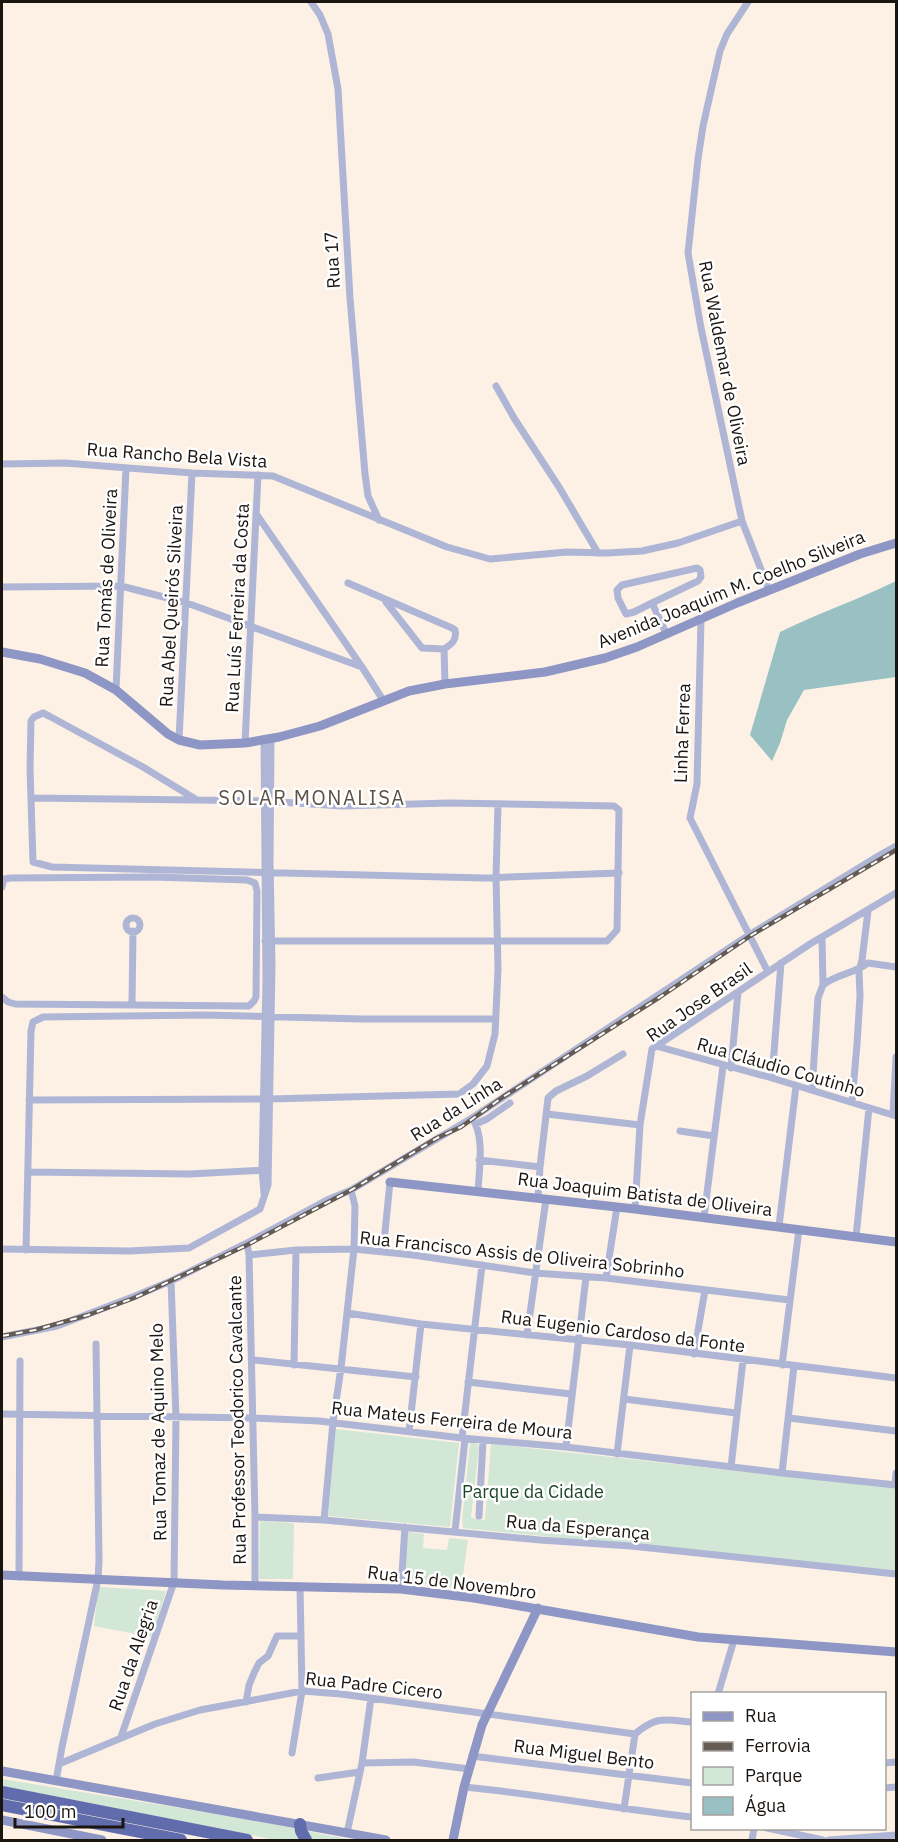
<svg xmlns="http://www.w3.org/2000/svg" width="898" height="1842" viewBox="0 0 898 1842" font-family="'IBM Plex Sans',sans-serif">
<style>
.green{fill:#d2e7d6}
.water{fill:#99c1c3}
.lines{fill:none;stroke-linecap:round;stroke-linejoin:round}
.street{stroke:#aeb5d5;stroke-width:7}
.secondary{stroke:#8d96c4;stroke-width:9}
.highway{stroke:#616cad;stroke-width:12}
.rail-casing{stroke:#635b54;stroke-width:4.5}
.rail{stroke:#fff;stroke-width:2;stroke-dasharray:7;stroke-linecap:butt}
.labels{text-anchor:middle;dominant-baseline:central;stroke-width:5;stroke-linejoin:round;paint-order:stroke}
.street-label{font-size:18px;fill:#1b1510;stroke:#fff}
.park-label{font-size:18px;fill:#1b4728;stroke:#fff}
.neighbourhood-label{font-size:20px;letter-spacing:1.5px;fill:#5e5145;stroke:#fff}
</style>
<rect width="100%" height="100%" fill="#fdf1e5"/>
<path class="green" d="M336,1429l123,14 -9,84 -122,-11z
M473,1442l4,1 2,4 -8,70 4,2 10,1 6,-76 405,44v83l-433,-43 -1,-7 8,-77z
M260,1521l34,2 -1,56h-34z
M408,1532l16,2 -1,14 24,2 2,-12 19,2 -7,49 -56,-8z
M100,1587l66,4 -14,46 -58,-11 4,-37z
M2,1779l245,40 106,21h-77l-274,-54z"/>
<path class="water" d="M896,581v96l-92,13 -17,30 -7,23 -8,18 -22,-26 30,-103c38,-19 78,-32 116,-51z"/>
<g class="lines">
<path class="street" d="M311,2l9,13 8,19 10,55 12,209 15,176 3,22 11,24
M748,2l-21,32 -7,17 -17,75 -5,33 -10,94 13,75 41,193 27,69
M496,386l18,32 45,69 39,66
M2,464l63,-1 127,10 81,3 174,71 43,12 77,-7 40,1 35,-2 36,-8 64,-22
M257,515l105,152 21,33
M348,583l104,45 3,2c2,10 -3,14 -11,19l1,35
M2,587l119,-1 66,17 175,64
M386,602l36,46 22,1
M652,603l-18,9 -8,2 -8,-16 -1,-8 5,-5 75,-17 3,2 1,7 -3,4 -46,22 14,30
M701,620l-4,164 -7,34 78,154
M116,690l10,-222
M264,739l2,242 -4,189 2,23
M179,740l13,-267
M245,743l13,-268
M31,798l163,2
M2,887l2,-8 7,-1 143,-1 93,3 8,3 2,8 -1,106 -2,4 -5,5 -234,-2 -7,-2 -6,-5
M126 925a7 7 0 1 1 14 0a7 7 0 1 1-14 0Z
M265,941h342l10,-11 2,-120 -5,-4 -165,-3 -107,3 -77,-5 -68,-1 -54,-33 -94,-51 -6,-3 -9,4 -3,4 -1,47 3,94 19,5 432,11 135,-5
M823,985c13,-11 31,-11 45,-22l28,4
M132,1004l1,-73
M656,1046l116,32 124,38
M731,1068l7,-76
M772,1078l9,-115
M812,1090l6,-92 5,-13 -1,-47
M29,1100l240,-1 190,-5 14,-10 14,-18 8,-32 3,-65 -2,-92 2,-73
M852,1102l5,-58 3,-48 -1,-25 3,-11 6,-49
M547,1114l93,11
M893,1114l3,-57
M472,1118c13,17 7,53 6,73
M476,1124l11,-5 23,-16
M680,1131l34,5
M479,1160l61,7
M28,1172l162,2 76,-4
M538,1198l2,-31 8,-69 8,-7 31,-15 36,-22
M635,1209l5,-84 12,-76 158,-105 86,-51
M704,1217l19,-151
M779,1226l17,-140
M856,1237l13,-129
M247,1243l2,12 6,262v69
M2,1249l127,2 60,-3 71,-39 8,-24 4,-220 -2,-102 1,-125
M26,1250l5,-219 2,-9 10,-5 163,-2 156,4h134
M383,1252l7,-70
M249,1255l47,-5 58,-1 59,6 122,18 71,5 184,22
M606,1278l11,-71
M347,1313l74,11 209,21 266,33
M527,1335l19,-136
M2,1337l55,-11 78,-30 36,-15 76,-38 80,-43 24,-10 121,-72 277,-183 131,-80 16,-9
M694,1354l11,-64
M253,1360l163,17
M294,1365l2,-115
M782,1365l17,-136
M468,1382l103,12
M624,1399l112,14
M2,1414l250,4 67,3 143,17 104,9 216,26 114,12
M789,1418l107,13
M409,1432l12,-108
M462,1438l20,-173
M566,1447l20,-170
M617,1454l13,-109
M731,1467l12,-107
M782,1473l12,-107
M895,1484l1,-11
M479,1516l4,-76
M255,1517l69,3 216,20 91,6 265,28
M324,1520l9,-98 8,-54 13,-119 1,-43 -4,-16
M455,1531l10,-92
M19,1577l1,-216
M401,1589l4,-62
M718,1694l16,-54
M246,1702l3,-17 5,-12 5,-10 9,-7 9,-20h23
M121,1737l53,-155 2,-165 -5,-136
M292,1753l10,-62 -2,-105
M472,1756l220,27
M362,1763l52,-1 55,7
M884,1763l12,-1
M59,1764l96,-40 45,-14 102,-19 39,3 294,40c22,-19 31,-14 57,-12
M318,1778l41,-6
M56,1781l6,-34 36,-168 1,-18 -3,-217
M464,1787c76,7 152,22 228,30
M884,1788l12,-1
M624,1809l11,-75
M767,1828l56,12
M347,1833l15,-70 9,-65
M752,1840l2,-12
M829,1840l67,-5"/>
<path class="secondary" d="M2,652l38,7 45,14 31,17 52,44 11,6 21,5 45,-2 34,-6 41,-11 89,-35 36,-7 100,-12 60,-14 32,-11 100,-44 123,-49 36,-11
M390,1182l245,27 261,33
M2,1575l221,10 178,4 73,9 224,39 198,15
M2,1771l384,69
M2,1820l100,20
M453,1840l11,-53 18,-62 56,-117"/>
<path class="highway" d="M2,1792l245,48
M2,1805l179,35
M300,1824l1,7 5,9"/>
<defs>
<path id="rail" d="M2,1336l33,-6 53,-15 46,-17 113,-53 106,-56 84,-51 24,-11 42,-30 157,-100 90,-61 146,-86"/>
</defs>
<use href="#rail" class="rail-casing"/>
<use href="#rail" class="rail"/>
</g>
<g class="labels">
<g class="street-label">
<text transform="translate(332 260) rotate(-93)">Rua 17</text>
<text transform="translate(725 363) rotate(79)">Rua Waldemar de Oliveira</text>
<text transform="translate(177 455) rotate(4)">Rua Rancho Bela Vista</text>
<text transform="translate(106 578) rotate(-87)">Rua Tomás de Oliveira</text>
<text transform="translate(731 589) rotate(-22)">Avenida Joaquim M. Coelho Silveira</text>
<text transform="translate(171 606) rotate(-87)">Rua Abel Queirós Silveira</text>
<text transform="translate(237 608) rotate(-87)">Rua Luís Ferreira da Costa</text>
<text transform="translate(682 733) rotate(-88)">Linha Ferrea</text>
<text transform="translate(699 1002) rotate(-35)">Rua Jose Brasil</text>
<text transform="translate(781 1067) rotate(16)">Rua Cláudio Coutinho</text>
<text transform="translate(456 1109) rotate(-32)">Rua da Linha</text>
<text transform="translate(645 1194) rotate(7)">Rua Joaquim Batista de Oliveira</text>
<text transform="translate(522 1254) rotate(6)">Rua Francisco Assis de Oliveira Sobrinho</text>
<text transform="translate(623 1331) rotate(7)">Rua Eugenio Cardoso da Fonte</text>
<text transform="translate(237 1420) rotate(-91)">Rua Professor Teodorico Cavalcante</text>
<text transform="translate(452 1420) rotate(6)">Rua Mateus Ferreira de Moura</text>
<text transform="translate(158 1432) rotate(-91)">Rua Tomaz de Aquino Melo</text>
<text transform="translate(578 1527) rotate(5)">Rua da Esperança</text>
<text transform="translate(452 1582) rotate(7)">Rua 15 de Novembro</text>
<text transform="translate(133 1655) rotate(-71)">Rua da Alegria</text>
<text transform="translate(374 1685) rotate(6)">Rua Padre Cicero</text>
<text transform="translate(584 1754) rotate(7)">Rua Miguel Bento</text>
</g>
<g class="park-label">
<text x="533" y="1491">Parque da Cidade</text>
</g>
<g class="neighbourhood-label">
<text x="312" y="797">SOLAR MONALISA</text>
</g>
</g>
<rect width="898" height="1842" fill="none" stroke="#1b1510" stroke-width="6"/>
<rect x="691" y="1692" width="195" height="138" fill="#ffffff" stroke="#a4a19f" stroke-width="1.5"/>
<rect x="703" y="1712" width="30" height="9" fill="#8d96c4" stroke="#a4a19f" stroke-width="1.5"/>
<text x="745" y="1722" font-size="18" fill="#1b1510">Rua</text>
<rect x="703" y="1742" width="30" height="9" fill="#635b54" stroke="#a4a19f" stroke-width="1.5"/>
<text x="745" y="1752" font-size="18" fill="#1b1510">Ferrovia</text>
<rect x="703" y="1767" width="30" height="18" fill="#d2e7d6" stroke="#a4a19f" stroke-width="1.5"/>
<text x="745" y="1782" font-size="18" fill="#1b1510">Parque</text>
<rect x="703" y="1797" width="30" height="18" fill="#99c1c3" stroke="#a4a19f" stroke-width="1.5"/>
<text x="745" y="1812" font-size="18" fill="#1b1510">Água</text>
<path d="M15 1818v9h108v-9" fill="none" stroke="#1b1510" stroke-width="3"/>
<text x="24" y="1818" font-size="18" fill="#1b1510" stroke="#ffffff" stroke-width="4.5" paint-order="stroke">100 m</text>
</svg>
